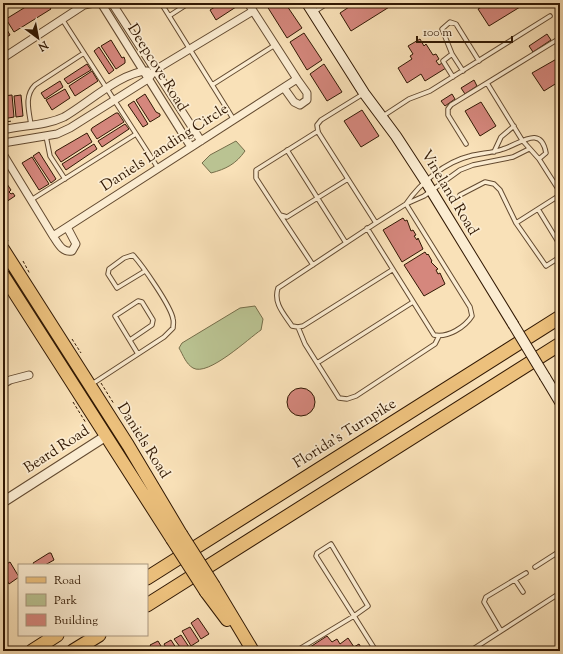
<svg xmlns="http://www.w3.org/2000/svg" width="563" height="654" viewBox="0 0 563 654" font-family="'Sorts Mill Goudy',serif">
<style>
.green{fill:#bac392;stroke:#766e4a}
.building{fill:#d5877d;stroke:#311803}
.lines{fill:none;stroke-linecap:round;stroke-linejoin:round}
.service-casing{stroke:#634a30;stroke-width:5.5}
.minor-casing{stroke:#634a30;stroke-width:9}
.tertiary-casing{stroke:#634a30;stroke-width:11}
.secondary-casing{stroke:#311803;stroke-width:12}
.primary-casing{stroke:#311803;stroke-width:14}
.motorway-casing{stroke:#311803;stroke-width:15}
.path{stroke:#311803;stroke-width:1;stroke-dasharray:3 2;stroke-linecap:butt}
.service{stroke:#fbecd1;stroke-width:3.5}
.minor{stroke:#fbecd1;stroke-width:7}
.tertiary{stroke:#fbecd1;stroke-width:9}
.secondary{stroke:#fbecd1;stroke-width:10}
.primary{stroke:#ecc07c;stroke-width:12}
.motorway{stroke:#ecc07c;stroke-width:13}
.secondary-bridge-casing{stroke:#311803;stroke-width:12;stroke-linecap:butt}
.primary-bridge-casing{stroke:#311803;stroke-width:14;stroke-linecap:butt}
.secondary-bridge{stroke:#fbecd1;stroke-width:10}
.primary-bridge{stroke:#ecc07c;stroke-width:12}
.labels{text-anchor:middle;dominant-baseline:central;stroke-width:3.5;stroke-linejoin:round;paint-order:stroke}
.street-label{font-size:15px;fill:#311803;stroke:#fbecd1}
</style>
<rect width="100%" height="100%" fill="#f9e1b8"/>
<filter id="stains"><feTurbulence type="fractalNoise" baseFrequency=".005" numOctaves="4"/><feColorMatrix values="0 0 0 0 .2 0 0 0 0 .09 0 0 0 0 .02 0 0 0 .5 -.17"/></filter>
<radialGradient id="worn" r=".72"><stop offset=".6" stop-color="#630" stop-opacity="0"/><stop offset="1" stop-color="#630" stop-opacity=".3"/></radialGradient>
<path class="green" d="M236,141l9,10c-9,13 -19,18 -34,22l-9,-10 8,-8z
M255,306l8,13 -2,11c-12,8 -53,47 -68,38 -7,-4 -10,-13 -14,-20l3,-5 58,-35z"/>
<path class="building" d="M32,3h15l4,6 -37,23 -8,-13z
M221,3h17l1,2 -23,15 -6,-10z
M265,3h20l17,25 -15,10z
M355,3h39v1l-43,27 -11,-18z
M489,3h29l2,4 -31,19 -11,-17z
M3,23l7,12 -7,4z
M304,33l18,27 -15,10 -17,-28z
M547,34l4,6 -18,12 -4,-6z
M420,39l4,7 2,-2 7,11 3,-1 3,5 -3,2 3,4 3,-2 4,5 -21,13 -4,-7 -14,9 -9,-15 14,-9 -2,-3 3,-2 -5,-8z
M111,40l11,18 2,-1 1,3v3l-9,6 -15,-23z
M99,47l15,23 -5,4 -15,-23z
M560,57v24l-16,10 -12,-18z
M87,64l4,6 -23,14 -4,-5z
M324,64l18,28 -15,9 -17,-27z
M92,71l6,10 -23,15 -6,-10z
M474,80l3,6 -12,8 -4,-6z
M60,81l3,6 -18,12 -4,-6z
M65,89l5,9 -18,12 -6,-10z
M145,94l11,18 4,2v2l-10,6 -14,-22z
M452,94l3,5 -10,7 -4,-5z
M12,95l2,22 -11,2v-23z
M21,95l2,21 -7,1 -2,-21z
M134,101l14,23 -5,3 -15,-22z
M481,102l15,24 -16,10 -15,-25z
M362,110l17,26 -18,11 -17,-26z
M116,113h2l6,9 -27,17 -6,-9 1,-2z
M125,124l4,5 -27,18 -4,-6z
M87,133l5,9 -31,20 -6,-9 1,-2z
M94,144l3,5 -31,21 -4,-6z
M39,152l17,27 -5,4 -18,-27z
M32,157l17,27 -10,6 -17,-27z
M4,183l1,2 2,-1 4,6 -2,2 2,2 2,-1 2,3 -12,8z
M403,218l2,3 2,-1 4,11 2,-1 3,5 -2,1 3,4 1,-2 5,11 -21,13 -19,-32z
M425,252l2,3 1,-1 4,7 -1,1 7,7 -2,1 2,4 2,-1 5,11 -21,12 -20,-31z
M287 402a14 14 0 1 1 28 0a14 14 0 1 1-28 0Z
M49,553h2l3,7 -9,5h-11l-1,-2z
M10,562l9,15 -10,7 -6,-11v-7z
M198,618l11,16 -8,5 -10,-16z
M190,627l9,14 -8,5 -9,-15z
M181,635l8,12 -6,4 -9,-12z
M327,636l5,6 5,-3 3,5 8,-6 6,9 5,-3 4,7h-59z
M171,640l7,11h-10l-4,-7z
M158,641l6,10h-10l-4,-6z"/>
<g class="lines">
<defs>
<path id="service" d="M161,3l73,117
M314,12l14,-9
M169,16l20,-13
M62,19l96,149
M452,54l-10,-25 8,-7 6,2 23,37
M453,77l-10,-16 9,-7 11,17
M487,83l35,57 17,19 21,33
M212,85l63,-40
M363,94l-42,26 -4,5 1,7 58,91
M383,116l26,-17 21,-8 120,-75
M31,125c-2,-14 -7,-29 4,-40l49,-32
M318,131l-62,39v8l24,37 7,2 61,-38
M46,136l4,20 15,23
M466,144l-18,-29v-6l3,-4 109,-67
M287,150l59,93
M494,152l7,-15 13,-11
M460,195l25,-13 9,2 6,6 16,33 30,43 14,-9
M31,200l105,-66
M406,204c14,-21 39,-42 64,-48 11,-3 23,-3 33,-7 17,-5 38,-25 43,4l-7,6
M538,209l22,36
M280,215l33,50
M516,223l44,-28
M367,228l67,107c14,3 31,-8 38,-19l-2,-9 -64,-103
M392,270l-89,56 -5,1 -6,-1c-8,-12 -19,-23 -14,-38l98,-65 30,-19 18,-8 36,-26 13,-5 40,-8 16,-8
M413,302l-96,61 22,35 8,1 9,-3 79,-52 4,-8
M298,327l7,17 12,19
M130,340l22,-15 1,-5 -11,-18 -4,-1 -23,15 23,38
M92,384l72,-47 9,-9c0,-3 1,-6 0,-9 -2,-13 -31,-54 -40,-64l-9,3 -15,11 -1,5 9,14 28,-17
M331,544l37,62 -14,10 -38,-60 1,-3z
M535,567l25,-16
M515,580l8,12
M501,631l-17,-29 2,-5 40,-24
M296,651l58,-35 22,35
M470,651l90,-58"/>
<path id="minor" d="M101,3l90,144
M112,3l89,138
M3,58l81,-53 10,-2
M284,88l10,14 6,3 7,-5v-7l-10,-14
M3,130c20,-5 42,-4 61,-13 23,-13 57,-45 83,-46
M3,143l54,-9 13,-6 78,-49 7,-9 98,-59
M3,154l50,82 244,-157 -49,-76
M53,236c5,7 9,17 19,15l4,-7 -9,-17
M3,384l7,-4 19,-5"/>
<path id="tertiary" d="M3,502l103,-66"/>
<path id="secondary" d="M307,3l57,90 32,43 30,46 87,142
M545,377l15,25"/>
<path id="primary" d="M3,249l125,196 53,89
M3,275l169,264
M214,586l39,65
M206,592l21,28"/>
<path id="motorway" d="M147,578l413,-261
M147,605l413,-261
M32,651l25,-16
M73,651l26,-16"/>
</defs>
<use href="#service" class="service-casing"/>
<use href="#minor" class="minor-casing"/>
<use href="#tertiary" class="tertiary-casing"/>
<use href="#secondary" class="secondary-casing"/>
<use href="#primary" class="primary-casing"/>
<use href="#motorway" class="motorway-casing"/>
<path class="path" d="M3,122l10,-1
M3,230l5,11
M23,261l7,13
M72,339l9,14
M101,383l13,21
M73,402l13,21"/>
<use href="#service" class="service"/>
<use href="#minor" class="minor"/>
<use href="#tertiary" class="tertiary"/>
<use href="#secondary" class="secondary"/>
<use href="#primary" class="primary"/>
<use href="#motorway" class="motorway"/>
<defs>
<path id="secondary-bridge" d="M513,324l32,53"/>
<path id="primary-bridge" d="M181,534l33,52
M172,539l34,53"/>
</defs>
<use href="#secondary-bridge" class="secondary-bridge-casing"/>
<use href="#primary-bridge" class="primary-bridge-casing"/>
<use href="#secondary-bridge" class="secondary-bridge"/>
<use href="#primary-bridge" class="primary-bridge"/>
</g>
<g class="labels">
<g class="street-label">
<text transform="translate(157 68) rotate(58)">Deepcove Road</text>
<text transform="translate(165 148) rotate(-33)">Daniels Landing Circle</text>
<text transform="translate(449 193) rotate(59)">Vineland Road</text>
<text transform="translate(345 434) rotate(-32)">Florida's Turnpike</text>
<text transform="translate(143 441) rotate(58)">Daniels Road</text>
<text transform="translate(57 450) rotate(-33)">Beard Road</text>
</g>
</g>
<rect width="563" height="654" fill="none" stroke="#f9e1b8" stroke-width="16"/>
<rect x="4" y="4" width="555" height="646" fill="none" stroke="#311803" stroke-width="2"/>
<rect x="8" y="8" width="547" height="638" fill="none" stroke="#311803"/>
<rect x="18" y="564" width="130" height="72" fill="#fbecd1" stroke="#aa977f"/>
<rect x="26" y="577" width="20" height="6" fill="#ecc07c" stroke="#aa977f"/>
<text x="54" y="584" font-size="12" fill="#311803">Road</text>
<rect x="26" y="594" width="20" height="12" fill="#bac392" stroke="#aa977f"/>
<text x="54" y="604" font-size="12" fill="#311803">Park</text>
<rect x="26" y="614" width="20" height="12" fill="#d5877d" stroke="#aa977f"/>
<text x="54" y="624" font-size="12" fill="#311803">Building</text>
<g transform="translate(38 38) rotate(148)" stroke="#fbecd1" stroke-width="3" paint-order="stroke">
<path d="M0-3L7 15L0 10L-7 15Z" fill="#311803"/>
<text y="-6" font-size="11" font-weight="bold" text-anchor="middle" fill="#311803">N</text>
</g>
<path d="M417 36v6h95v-6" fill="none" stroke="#311803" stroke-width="2"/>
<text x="423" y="36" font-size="12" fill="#311803" stroke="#fbecd1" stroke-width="3" paint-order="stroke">100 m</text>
<rect width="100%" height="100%" filter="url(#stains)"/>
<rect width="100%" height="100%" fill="url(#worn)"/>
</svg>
